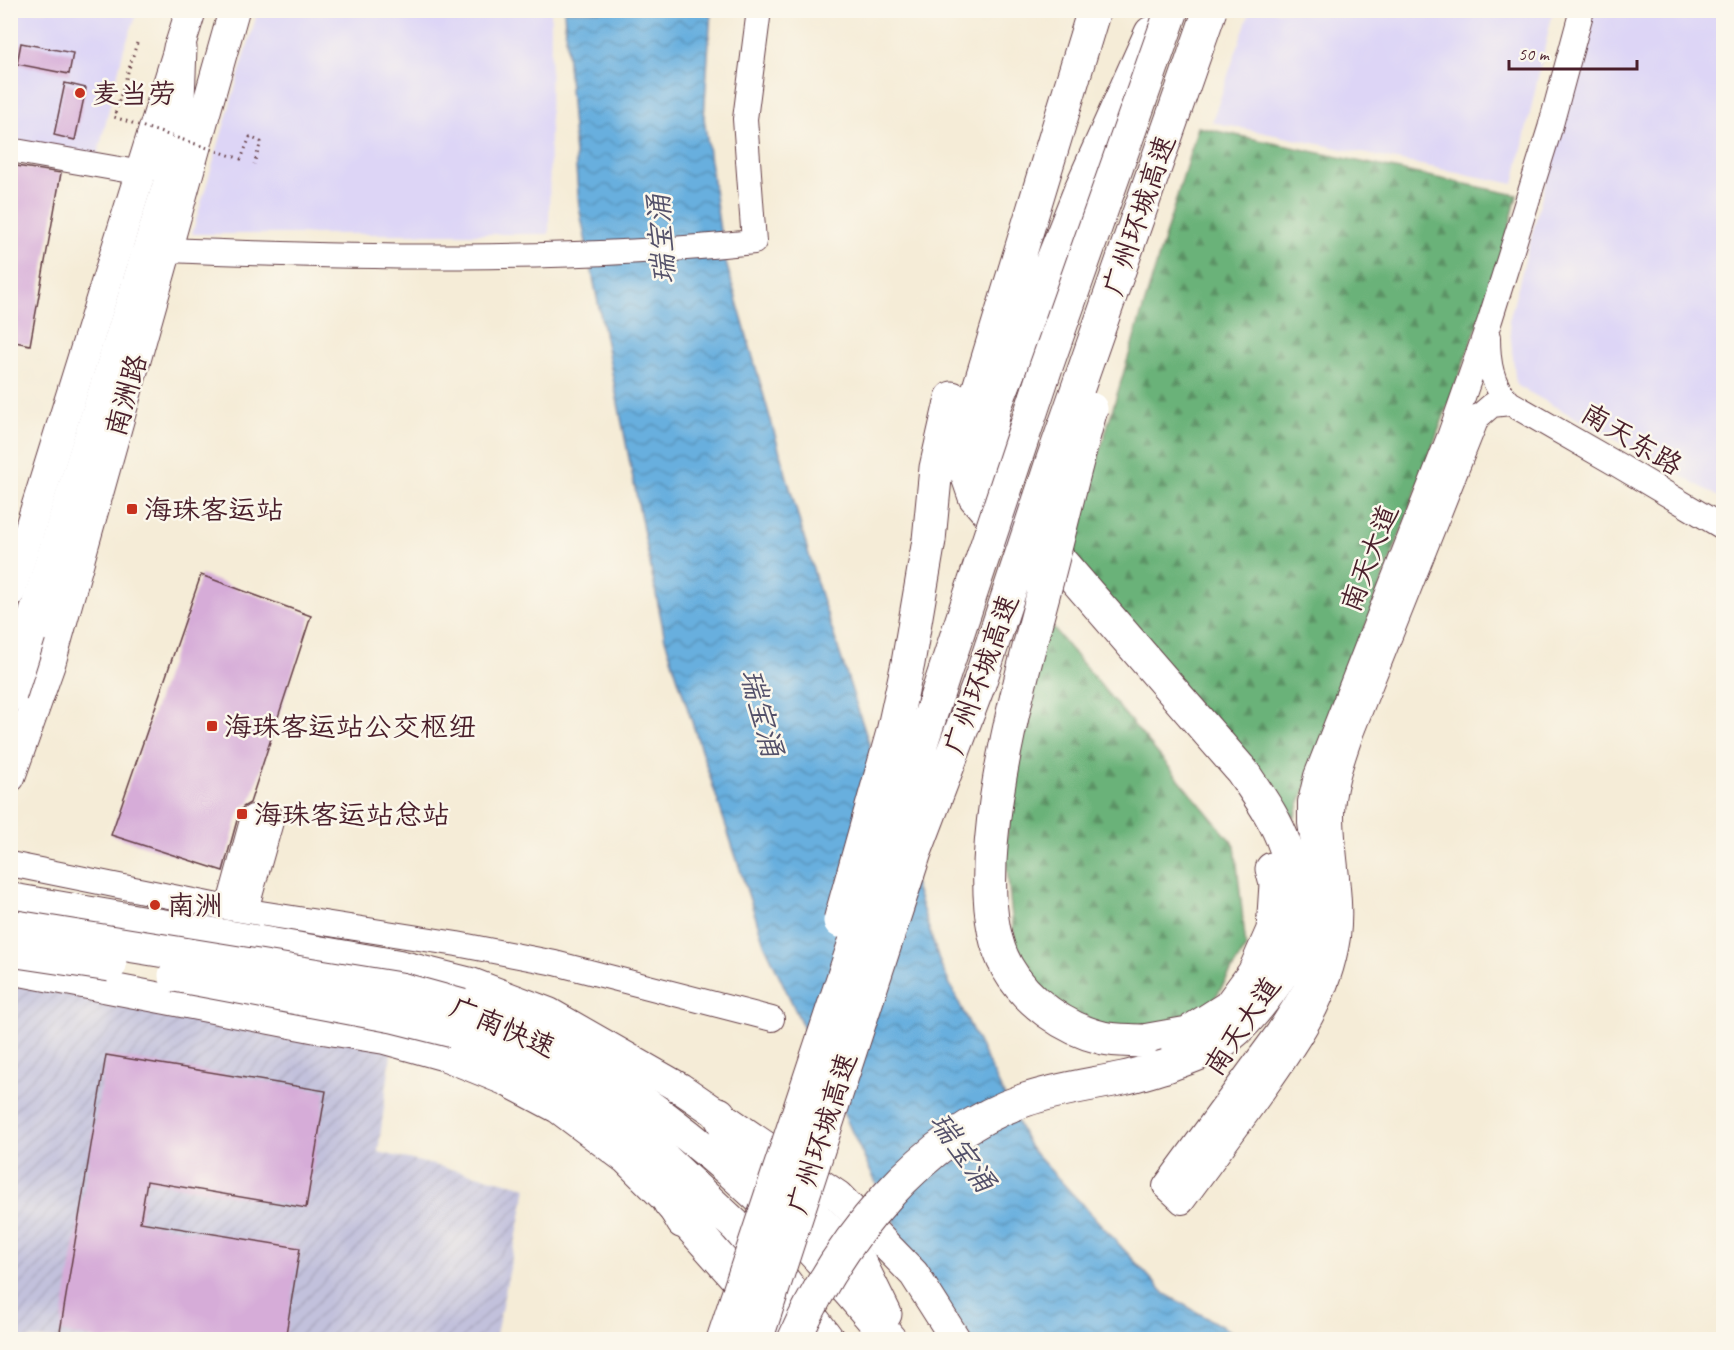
<svg xmlns="http://www.w3.org/2000/svg" width="1734" height="1350" viewBox="0 0 1734 1350" font-family="Caveat,'LXGW WenKai TC',sans-serif">
<style>
.built{fill:#ddd5f6}
.industrial{fill:url(#industrial-furrows)}
.forest{fill:url(#forest-firs);stroke:#5a6852;stroke-width:1.5}
.water{fill:url(#water-waves);stroke:#586784;stroke-width:1.5}
.building{fill:#d6acd8}
.lines{fill:none;stroke-linecap:round;stroke-linejoin:round}
.minor-casing{stroke:#643e45;stroke-width:26}
.major-casing{stroke:#643e45;stroke-width:32}
.highway-casing{stroke:#643e45;stroke-width:35}
.minor{stroke:#fff;stroke-width:24}
.major{stroke:#fff;stroke-width:30}
.highway{stroke:#fff;stroke-width:33}
.highway-bridge-casing{stroke:#643e45;stroke-width:35;stroke-linecap:butt}
.path-bridge{stroke:#643e45;stroke-width:3;stroke-dasharray:1.5 4.5;stroke-linecap:butt}
.highway-bridge{stroke:#fff;stroke-width:33}
.poi-dot{fill:#c8321e;stroke:#fbf7ec;stroke-width:2}
.labels{text-anchor:middle;dominant-baseline:central;stroke-width:5;stroke-linejoin:round;paint-order:stroke}
.poi-label{font-size:28px;fill:#4a1f2b;stroke:#fbf7ec;text-anchor:start}
.street-label{font-size:28px;fill:#4a1f2b;stroke:#fbf7ec}
.water-label{font-size:30px;font-style:italic;fill:#54516a;stroke:#fbf7ec}
</style>
<defs>
<pattern id="industrial-furrows" width="10" height="10" patternUnits="userSpaceOnUse" patternTransform="scale(1.5)"><rect width="10" height="10" fill="#c2c1dc"/><path d="M-1 1l2-2M0 10L10 0M9 11l2-2" fill="none" stroke="#a8a5bd"/></pattern>
<pattern id="forest-firs" width="22" height="20" patternUnits="userSpaceOnUse" patternTransform="scale(1.5)"><rect width="22" height="20" fill="#6bb279"/><path d="M5 1l3.5 6h-7zM16 11l3.5 6h-7z" fill="#5a9063"/></pattern>
<pattern id="water-waves" width="16" height="10" patternUnits="userSpaceOnUse" patternTransform="scale(1.5)"><rect width="16" height="10" fill="#67afde"/><path d="M0 5q4-4 8 0t8 0" fill="none" stroke="#578eb4"/></pattern>
</defs>
<rect width="100%" height="100%" fill="#fbf7ec"/>
<filter id="ink" filterUnits="userSpaceOnUse"><feTurbulence type="fractalNoise" baseFrequency=".0167" numOctaves="2"/><feDisplacementMap in="SourceGraphic" scale="12" xChannelSelector="R" yChannelSelector="G"/><feConvolveMatrix kernelMatrix="1 2 1 2 8 2 1 2 1" color-interpolation-filters="sRGB"/></filter>
<filter id="wash" filterUnits="userSpaceOnUse"><feTurbulence type="fractalNoise" baseFrequency=".008" numOctaves="4" result="noise"/><feDisplacementMap in="SourceGraphic" scale="24" xChannelSelector="R" yChannelSelector="G"/><feGaussianBlur stdDeviation="1.35" result="paint"/><feColorMatrix in="noise" values="0 0 0 0 0 0 0 0 0 0 0 0 0 0 0 0 0 1.4 0 .05"/><feComposite in="paint" operator="in"/></filter>
<g filter="url(#wash)">
<rect width="100%" height="100%" fill="#f5ecd7"/>
<path class="built" d="M10,11h128l-14,37 -27,110 -86,-15z
M258,11h293l-2,223h-357z
M1250,11h303l-39,173 -302,-62z
M1591,11h132v488l-207,-114 -7,-64z"/>
<path class="industrial" d="M10,984l382,63 -14,105 149,35 -32,152h-484z"/>
<path class="forest" d="M1198,127l319,68 -17,70 -206,554 -225,-266z
M1047,621l188,225 11,101 -40,66 -44,15 -58,3 -52,-25 -36,-51 -11,-105 13,-100z"/>
<path class="water" d="M564,11h147l-7,107 19,134 94,331 124,383 89,182 135,146 79,45h-273l-67,-96 -140,-300 -99,-304 -86,-432z"/>
<g id="blocks">
<path class="building" d="M21,43l52,10 -4,21 -52,-10z
M65,83l21,5 -11,52 -21,-5z
M10,165l51,8 -31,172 -20,-4z
M201,575l110,41 -61,187 -7,4 -4,6 -16,58 -112,-36z
M106,1055l220,36 -20,117 -159,-27 -7,41 160,26 -15,92h-182l-43,-8z"/>
</g>
</g>
<g filter="url(#ink)">
<use href="#blocks" fill-opacity="0" stroke="#643e45" stroke-width="1.5"/>
<g class="lines">
<defs>
<path id="minor" d="M10,150l132,23
M168,250c195,8 392,12 586,-8l-9,-123 14,-109
M1488,337c0,24 3,49 22,66l108,62 106,63
M1510,403l-18,2 -15,13 -125,313c-9,27 -20,55 -20,84 0,41 11,81 6,122 -9,61 -41,106 -75,154 -26,37 -54,74 -81,111l-17,-16 113,-154 26,-41 10,-30 7,-47 -1,-22 -10,-69v-21l6,-26 133,-339 41,-117 60,-192 32,-118
M10,864l218,44 229,36 98,19 217,56
M228,908l25,-91 19,1 -26,92"/>
<path id="major" d="M10,592l181,-582
M10,777l40,-113 184,-654
M10,898l389,67 72,18 78,30 131,75 158,108 76,78 42,66
M10,969l307,59 68,11 61,17 59,24 53,28 68,51 44,44 12,20"/>
<path id="highway" d="M1151,33l-71,158 -85,215 -8,41v22l7,16 248,286c16,24 34,48 43,75 12,32 17,70 8,104 -8,25 -43,70 -65,87 -17,14 -41,21 -62,29
M1007,534l-32,-37 -9,-26 -1,-37 129,-424
M929,540l7,-72 16,-70
M29,635l140,-449 7,-35 4,-103
M462,1006c28,12 58,21 84,35 139,77 244,176 344,299
M453,1031l71,30 92,53 121,113 46,53 45,60
M1143,1041l45,-8 41,-26 25,-34 19,-43 3,-46 -4,-15
M719,1114l18,34 73,64 50,51 25,51
M670,1203l81,91 52,46"/>
</defs>
<use href="#minor" class="minor-casing"/>
<use href="#major" class="major-casing"/>
<use href="#highway" class="highway-casing"/>
<use href="#minor" class="minor"/>
<use href="#major" class="major"/>
<use href="#highway" class="highway"/>
<defs>
<path id="highway-bridge" d="M1091,409c-16,56 -29,114 -44,171 -24,92 -88,303 -40,387 19,34 58,62 96,71 13,3 27,2 40,3
M10,695l19,-60
M840,921l53,-189 15,-69 21,-123
M10,926l390,63 62,17
M10,950l100,15
M175,975l218,41 60,15
M723,1340l323,-973 126,-357
M756,1340l159,-488 64,-168 72,-219 159,-455
M794,1340c43,-97 127,-205 231,-240 32,-11 65,-15 98,-22 14,-3 29,-8 43,-12"/>
</defs>
<use href="#highway-bridge" class="highway-bridge-casing"/>
<path class="path-bridge" d="M137,43l-23,74 127,42 9,-22 11,5 -7,22"/>
<use href="#highway-bridge" class="highway-bridge"/>
</g>
</g>
<g class="poi-dot">
<circle cx="80" cy="93" r="6"/>
<rect x="126" y="503" width="12" height="12" rx="3"/>
<rect x="206" y="720" width="12" height="12" rx="3"/>
<rect x="236" y="808" width="12" height="12" rx="3"/>
<circle cx="155" cy="905" r="6"/>
</g>
<g class="labels">
<g class="poi-label">
<text x="92" y="93">麦当劳</text>
<text x="144" y="509">海珠客运站</text>
<text x="224" y="726">海珠客运站公交枢纽</text>
<text x="254" y="814">海珠客运站总站</text>
<text x="167" y="905">南洲</text>
</g>
<g class="street-label">
<text transform="translate(1139 215) rotate(-71)">广州环城高速</text>
<text transform="translate(126 395) rotate(-74)">南洲路</text>
<text transform="translate(1632 439) rotate(31)">南天东路</text>
<text transform="translate(1369 558) rotate(-69)">南天大道</text>
<text transform="translate(981 674) rotate(-70)">广州环城高速</text>
<text transform="translate(1242 1026) rotate(-56)">南天大道</text>
<text transform="translate(503 1027) rotate(23)">广南快速</text>
<text transform="translate(822 1133) rotate(-72)">广州环城高速</text>
</g>
<g class="water-label">
<text transform="translate(661 239) rotate(-94)">瑞宝涌</text>
<text transform="translate(762 713) rotate(75)">瑞宝涌</text>
<text transform="translate(963 1152) rotate(55)">瑞宝涌</text>
</g>
</g>
<rect width="1734" height="1350" fill="none" stroke="#fbf7ec" stroke-width="36"/>
<path d="M1509 60v9h128v-9" fill="none" stroke="#4a1f2b" stroke-width="3"/>
<text x="1518" y="60" font-size="18" fill="#4a1f2b" stroke="#fbf7ec" stroke-width="4.5" paint-order="stroke">50 m</text>
</svg>
